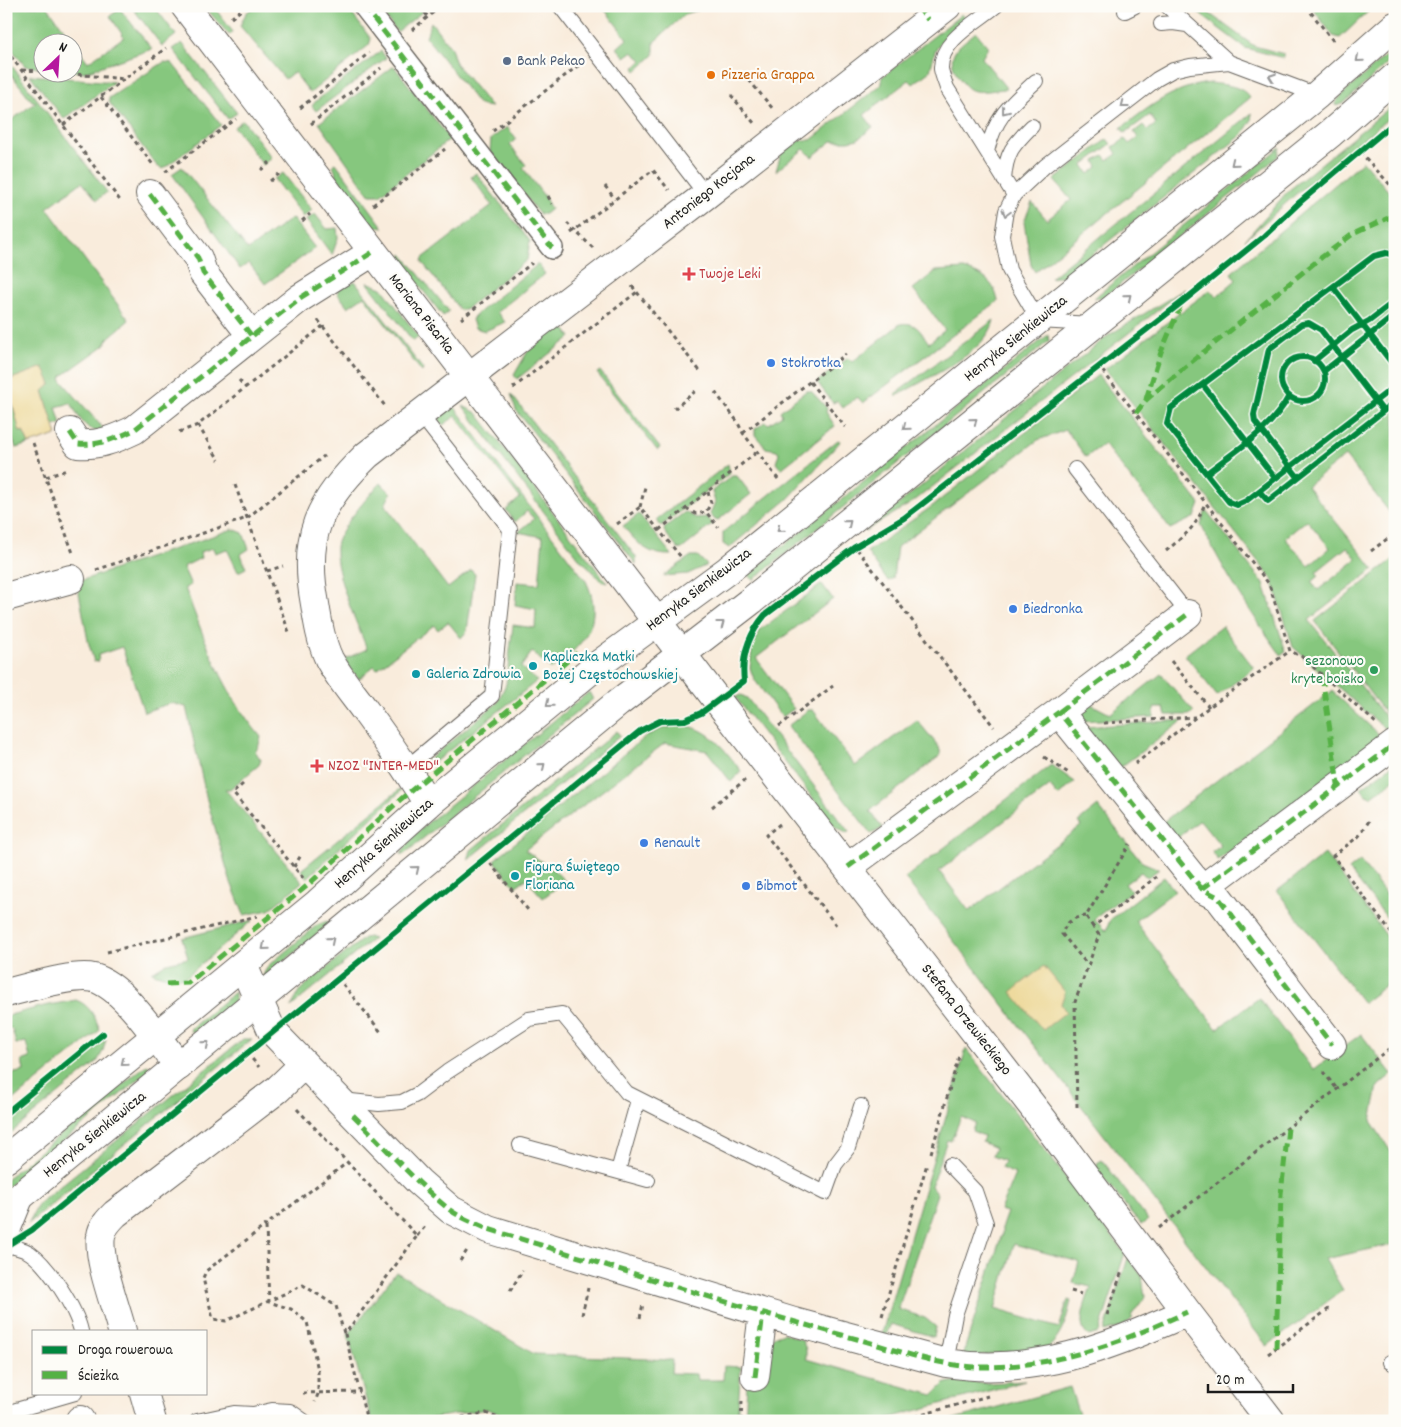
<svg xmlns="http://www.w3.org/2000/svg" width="1401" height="1427" viewBox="0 0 1401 1427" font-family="Dekko,sans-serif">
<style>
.green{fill:#86c77e;stroke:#51724d;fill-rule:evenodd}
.sand{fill:#eeda9e;stroke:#857b5d}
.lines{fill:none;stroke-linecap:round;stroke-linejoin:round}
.service-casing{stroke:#69655f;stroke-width:16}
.pedestrian-casing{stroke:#69655f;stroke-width:24}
.minor-casing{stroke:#69655f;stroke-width:30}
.tertiary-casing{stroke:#69655f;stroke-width:30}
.path{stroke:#69655f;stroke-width:3;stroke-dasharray:4 4;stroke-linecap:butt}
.service{stroke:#fff;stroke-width:14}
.pedestrian{stroke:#fff;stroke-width:21}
.minor{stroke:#fff;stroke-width:28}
.tertiary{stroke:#fff;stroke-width:28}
.quiet{stroke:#55b145;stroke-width:5;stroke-dasharray:10 5;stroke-linecap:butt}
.cycleway-casing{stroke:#fdfcf7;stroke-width:9}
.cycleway{stroke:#00873e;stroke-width:6}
.oneway{stroke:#999}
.service-dot{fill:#5c6f8a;stroke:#fdfcf7;stroke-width:2}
.food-dot{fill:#e8710a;stroke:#fdfcf7;stroke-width:2}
.health-dot{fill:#e0444e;stroke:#fdfcf7;stroke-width:2}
.shop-dot{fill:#3f7fe0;stroke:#fdfcf7;stroke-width:2}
.culture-dot{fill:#0f9aa8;stroke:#fdfcf7;stroke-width:2}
.leisure-dot{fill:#2e9e5b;stroke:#fdfcf7;stroke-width:2}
.labels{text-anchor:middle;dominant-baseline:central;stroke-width:4.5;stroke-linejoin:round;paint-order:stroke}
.service-label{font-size:16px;fill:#4e5e75;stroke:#fdfcf7;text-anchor:start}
.food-label{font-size:16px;fill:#c56008;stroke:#fdfcf7;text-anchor:start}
.street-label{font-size:16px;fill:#1c1c1c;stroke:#fdfcf7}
.health-label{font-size:16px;fill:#be3a42;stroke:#fdfcf7;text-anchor:start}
.shop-label{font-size:16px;fill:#366cbe;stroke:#fdfcf7;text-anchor:start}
.culture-label{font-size:16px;fill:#0d838f;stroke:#fdfcf7;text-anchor:start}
.leisure-label{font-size:16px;fill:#27864d;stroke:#fdfcf7;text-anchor:end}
</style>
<rect width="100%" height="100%" fill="#fdfcf7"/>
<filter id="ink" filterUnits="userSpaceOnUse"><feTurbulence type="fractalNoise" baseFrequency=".02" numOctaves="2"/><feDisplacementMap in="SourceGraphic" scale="10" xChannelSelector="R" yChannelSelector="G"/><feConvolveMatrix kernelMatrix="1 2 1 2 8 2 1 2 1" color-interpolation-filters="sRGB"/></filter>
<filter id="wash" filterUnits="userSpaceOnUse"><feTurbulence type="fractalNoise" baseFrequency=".0096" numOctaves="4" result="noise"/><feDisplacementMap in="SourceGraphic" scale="20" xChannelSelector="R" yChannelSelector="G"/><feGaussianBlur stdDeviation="1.12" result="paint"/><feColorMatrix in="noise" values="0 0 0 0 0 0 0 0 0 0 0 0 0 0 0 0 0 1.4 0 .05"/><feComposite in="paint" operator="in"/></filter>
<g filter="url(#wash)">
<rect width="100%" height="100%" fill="#f9ecdc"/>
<path class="green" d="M6,6h41l41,56 36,-25 -14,-21 10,-7 32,40 -67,23 -12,-1 -1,-29h-30v26l-17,-2 -15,-19 -4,2z
M131,6h23l22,29 -14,11z
M204,6h9l20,26 -4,3z
M255,6h91l25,33 -2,6 -59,48 -16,-21 -9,7 -45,-53 6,-13z
M377,6h41l4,6 -25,20z
M602,6h109l-26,8 -31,28v13l-18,16 -2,-3 8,-8 -10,-8 -7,5 -8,-9 10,-9z
M1189,6h10l55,40 30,8v4l-39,-10z
M1311,6h63l-34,32 -7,-2z
M962,14l6,6 -26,20 -7,11 -5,20 -17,13 -4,-4 -45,35 9,12 -15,12 -9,2h-17l-20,16 -8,-8 -28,22 5,-18 20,-13h10l71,-56v-7z
M431,22l20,26 5,16 35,43 -12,-2 -53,-68z
M976,32l12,15 -6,11 25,31c-10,0 -23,4 -32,2 -7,-1 -11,-7 -15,-12 -17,-25 -3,-31 16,-47z
M182,43l55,70 -9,6 -55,-70z
M1395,47v10l-51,46 -8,3 -1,-3 6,-7z
M381,51l5,7 -70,53 -4,-5 4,-5z
M6,58l101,134 -10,8 -15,-18 -35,26 82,112 -21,18 -3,7 -43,31 -1,4 47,54c-22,-3 -27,-12 -37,-31l-15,4 5,17 -7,2 -11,-35v-24l-37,14v-257l30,-22 -4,-1 -26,-33z
M164,62l8,1 49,62 -58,44 -6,-3 -48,-64v-4z
M394,66l56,73 -70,56h-10l-51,-72z
M30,75l84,7 -50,37z
M1211,83c13,2 31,2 39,15l-215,174 -4,-7 -7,-43 8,-20 15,18 24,-20 -17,-20 53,-41 4,5 -28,21 6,9 9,-7 -3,-6 9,-6 4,5 9,-6 -4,-7 12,-8 4,5 9,-6 -4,-6 9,-7 5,5 8,-6 -6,-9 -25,18 -4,-5c28,-21 53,-42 90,-45z
M1395,103v10l-100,82 -50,45 43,-49z
M1252,113l-1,8 -9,14 -177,141 -15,2z
M243,120l29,38 -9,7 -29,-38z
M507,127l9,12 -6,6 16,20 -3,3 21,28 7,13 -6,5h-6l-49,-63 1,-12z
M1280,147l-2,9 -16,14 -150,121 -11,7h-7z
M1363,161l32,38v320l-50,-63 -38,30 67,83 -65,51 86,109 -3,6 -99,-88 -21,-68 -167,-210 105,-79 6,7 20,-17 -5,-7zM1307,520l23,28 -21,18 -24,-28zM1347,547l10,12 -39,31 -6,-8 7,-6 -3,-4z
M336,163l48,65 -9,-1c-15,-19 -36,-39 -42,-62z
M182,167l66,83 44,-32 23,30 -50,36 -16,-21 -9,6 -63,-88 -5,-7z
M283,173l29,37 -9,7 -29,-38z
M476,173l54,68 -3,19 -60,48 -7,2 -38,-48 1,-4 69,-53 -21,-28z
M315,214l12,15 10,-1 1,10 -6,17 -26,-35z
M402,254l47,57 -6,5 -43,-55z
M538,264l7,10 -48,38 8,10 -20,9 -10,-3 -3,-8 2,-4z
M964,269c19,6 30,12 34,32l-135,102 -6,-6 -14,11 -6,-7 -4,2 -16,-21 31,-24 4,4 48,-38c16,-3 20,7 29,19l16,-13 -32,-41 23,-18z
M355,281l68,88 -1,3 -58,-76 -16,11 -10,-13v-5z
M367,282l15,6 37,49 -6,4z
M1185,289l-272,213 -48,29 244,-196z
M994,320c-7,34 -69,58 -97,76l-2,-2z
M558,327l8,3 5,7 -54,42 -3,-4 14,-24z
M1048,335l1,6 -296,239 -5,-6z
M600,371l60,77 -3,2 -60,-77z
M1098,375l102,129 -5,13 -25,12 -66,-85 -18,13 -20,-27 -28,10 -141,107 -4,31 -4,3 -3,-2 -19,-27 64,-45z
M6,387l15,45 2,-1 6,13 -13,4 -10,-28z
M806,391h5l16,17 -1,4 9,14 -54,43 -5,-6 3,-10 -2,-3 -11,-2 -11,-13v-6l10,-7 4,2 13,-9 -2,-4z
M511,394l125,163v7l-120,-154z
M453,405l133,176c19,40 -2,65 -35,88l-19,-17 -11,15 16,14 -115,91v-4l6,-8 69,-57 9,-19 7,-59 22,3 1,-19 -21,-4 2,-23 22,2 4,-47 -25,-5 16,-13 -7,-8 -12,11 -9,-12 14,-12 -64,-82 -13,9 -4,-4 2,-8z
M463,406l14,7 130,170c-11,-3 -15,-16 -25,-21z
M838,440l2,1 -1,2 -51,56 -59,49 -6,-4v-12z
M728,464l2,9 -69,53 -5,-6z
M732,476h5l14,18 -33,26h-3l-5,-6 5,-12 -3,-11z
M381,483l10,10 -6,12 63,83 23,-18 4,4 -8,57 -6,7 -13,-16 -10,8 -4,-5 -57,44 -3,-3 -15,13 -9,-10 -5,-10 22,-10c-10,-26 -33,-74 -31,-102 1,-16 34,-53 45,-64z
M1206,510l58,74 22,68 -5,3c-30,-41 -57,-83 -80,-130z
M685,512l11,6 11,-1 6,7 -31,25 -5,-1 -13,-17 1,-4z
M639,514l33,41c-24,1 -35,-12 -49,-29z
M233,529l10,4 6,16 -8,5 5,14 -8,4 -11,-23 -12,4 -2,-5 -13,4 1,6 -18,9 8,18 -6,3c21,55 38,104 76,149l-3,11 -3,3 6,9 -2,5 -29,24h-5l77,93 -33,28 -25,5 -14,-35 -23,-80 -21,-93 -15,-4 -27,9 -22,-65 -24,8 1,6 -5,1 -6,-21 -11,-59z
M691,556h7l9,9 -19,9 -25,2z
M1395,558v161l-3,3 -77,-101z
M822,584l11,15 -77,59 38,51 -12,8 -28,-38 -4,-11 2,-20 8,-18z
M1222,626l32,42 -37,28 -32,-41z
M1161,674l33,38 -5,3h-23l-2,-7h-10v9l-72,4 -2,-6 3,-6 8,-5 19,10z
M1332,691l53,49 -167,120 -6,-8 9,-6 -21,-26 -25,20 -12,-18z
M589,692l4,7 -190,156 -2,-1 12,-18 17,-15z
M741,695l6,3 102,134 -3,1 -11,-6 -100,-130z
M808,710h5l42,56 62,-46 22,27 2,8 -71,56 13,17 -12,6 -83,-108z
M1184,720l-66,49 -33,-42z
M680,725c30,2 44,24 61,46l-10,11 -24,-31 -42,-8 -140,107 30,21 10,10 -22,17 -17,-19 -11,8 -21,-27 152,-124 14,-7z
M617,731l3,5 -152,124 3,-10z
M1395,763v16l-24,18 -5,-2 -5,-7z
M1051,765l24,17 -17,14 -8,-10 -111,85 30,40 112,-85 -3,-4 20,-16 44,56 17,7 -12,9 -6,-6 -16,12 6,7 -37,28 12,12 4,-11 54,-43 11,14 -40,30 82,108 42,-31 54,72 48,-36 31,40 -14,12 -7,35 24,37v86l-70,15 18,31 -76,56 -362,-468z
M400,789l1,2 -94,87 -6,-8z
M1325,854l70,93v31l-32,25 -86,-112z
M1360,861l35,45v22l-46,-58z
M253,920l-67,57c-12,3 -22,0 -34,-5l15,-9 21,-5 -6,-20z
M327,921l1,4 -64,53v-5l5,-8 48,-40z
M369,937l4,2 -82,68 10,-18 63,-51z
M235,992v9l-41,31 -4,-1 1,-3z
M76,1000c14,5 19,17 24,30l-94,76v-31l18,-4 -2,-10 8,-3 -4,-16 -10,2 -4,-15 -6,1v-14l38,-10z
M106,1039l-3,12 -6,11 -91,75v-16z
M243,1039h9l-224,185 11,-21z
M966,1049l159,204 -26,80 -10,3c-15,-9 -2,-36 2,-49l-18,-4 6,-21 -65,-18 -19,65 64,19 9,-28 3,1c-5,19 -8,34 -23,47l-86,9 40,-123v-8l5,-14 -7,-2 15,-36 -14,-6 3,-7 -12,-5 3,-8 -13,-6 2,-6 -12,-5 3,-8 -14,-6 -10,24 -4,-1 -16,46 6,8 -39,115 27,9 11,9 -2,10 -43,-13 -5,11 -4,-2z
M149,1065v6l-143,117v-9l139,-113z
M1102,1160l46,60 -7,5 -44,-55v-7z
M1128,1258l14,18 3,21 -14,19 2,2 -11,9 -18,5z
M396,1272l138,82 138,6 -1,13 25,1 1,6h26l1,-14 17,1 -4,54h-220l-30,-12 -72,12h-43l-24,-86z
M784,1333l18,7 4,9v10l127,36 11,-11 7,-2 38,1 36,-2 -147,40h-133l2,-38 22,-42 6,-5z
M1070,1387l11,34h-134z"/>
<path class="sand" d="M43,367l8,17 -8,7 14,44 -28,9 -6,-13 -3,1 -14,-51z
M1044,966l21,26 -4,12 5,8 -23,18 -32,-38z"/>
</g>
<g filter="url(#ink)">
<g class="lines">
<defs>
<path id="service" d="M560,6l146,189
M996,6c-19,16 -56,34 -55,63 1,6 4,13 6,19l67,107
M1167,6l62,56
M1125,11l10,-5
M1161,24l12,-1 14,2
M987,151c9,-36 23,-46 49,-70
M1004,180c2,-28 9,-35 28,-54
M1091,324l-52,-3 -30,-51 -7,-34 4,-25 8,-16 31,-29 112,-87 16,-9 17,-4 39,-4 88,33
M1075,469l113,145
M406,768l86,-72 18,-167 -90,-115
M342,1100l37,4 23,-2 16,-8 29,-22 82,-53 33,-5 65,79 198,100 10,-28 13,-17 13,-42
M520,1145l128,35
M618,1171l20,-71
M8,1245c6,2 17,4 22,8 19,13 46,56 51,78
M6,1249l21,-52
M1390,1362l5,2
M946,1363l9,-48 31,-92 -11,-32 -25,-26
M6,1413l69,-20
M197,1421l37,-8 19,1 19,-4 18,1 14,10"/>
<path id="pedestrian" d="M364,6l188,242"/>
<path id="minor" d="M185,6l532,694 327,421 143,191 84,109
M150,194l48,64 5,15 48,62
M70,432l8,12c20,2 37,-5 56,-14l166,-132 73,-46
M6,597l65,-18
M1059,712l129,-98
M428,804c-19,-32 -40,-62 -62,-92 -12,-17 -27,-34 -37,-53 -8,-17 -11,-36 -14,-55 -13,-68 3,-101 52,-149l339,-260 241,-189
M848,867l211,-155 143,177 16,8 114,148
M1202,889l193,-145
M243,965l29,66 147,151 32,28 37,19 306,93 152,41c86,14 164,-16 241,-51
M6,993c22,-5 67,-20 88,-15 31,9 64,63 85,88
M122,1331c-6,-24 -25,-72 -21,-95 1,-9 8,-16 14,-22l163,-125 26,-25
M755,1377l8,-64
M144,1393l8,28
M80,1420v1"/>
<path id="tertiary" d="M6,1159l312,-256 110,-99 163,-134 137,-100 589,-475 78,-69
M6,1208l612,-505 134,-103 579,-467 64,-56"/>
</defs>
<use href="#service" class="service-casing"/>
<use href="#pedestrian" class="pedestrian-casing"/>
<use href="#minor" class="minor-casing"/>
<use href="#tertiary" class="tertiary-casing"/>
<path class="path" d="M420,6l8,11
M1306,6l28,36
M231,18l15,-12
M412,30l29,-24
M6,50l116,153
M22,70l20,1
M54,72l71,7
M749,80l24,29
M731,95l23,28
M101,97l53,69
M300,108l69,-55
M311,124l70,-56
M63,125l103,-77
M493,131l86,-66
M1360,152l35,38
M261,170l9,-8
M165,172l71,-53
M270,181l9,-7
M605,186l10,13
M548,196l4,8
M373,205l72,-56
M302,221l8,-7
M567,223l26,25
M571,233l82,-63 16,20
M632,286l68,85
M461,319l71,-56
M318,320l67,86
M1098,365l171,219 21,67 11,5 76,68
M239,380l7,8
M810,382l35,45
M513,388l124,-96
M715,392l22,29 6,12 35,46
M674,409l24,-20
M198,425l21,35
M179,432l19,-7 125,-99
M743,433l103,-79
M33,443l40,110
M46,477l21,-7
M235,485l54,147
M708,492l3,11 -5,9 12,15
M640,507l5,-20
M686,508l10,6 10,-2
M617,524l23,-17 41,50
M659,530l98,-78
M857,549l137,178
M1166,551c20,-17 30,-23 39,-48
M1371,551l24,-18
M96,570l151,-52 77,-62
M267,571l16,-5
M1171,661l38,46
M1104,723l91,-6
M779,726l54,-40
M1044,757l26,17
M1135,764l74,-57 81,-56
M243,784l-10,9 70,85
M712,807l33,-27
M1369,821l-10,15 -26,20 62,82
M780,824l-14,11 70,90
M485,857l43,53
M294,867l7,-12
M1086,916c-13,1 -20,6 -24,18l25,30
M1093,927l-7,-11 44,-72
M107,952l150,-36
M338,978l43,54
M247,1053l12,14
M1323,1072l15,18
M1077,1107l-2,-105 24,-67 -6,-8 63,-50
M297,1109l120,127 -72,98 22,87
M931,1153l28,-97
M266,1227l3,75 22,7 16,13 11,48v24l-3,8
M1159,1228l236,-184
M417,1236l9,-11
M460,1261l8,-12
M510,1291l13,-21
M1071,1291l10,3
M582,1315l6,-27
M1107,1315l15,-44
M882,1316l45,-152
M640,1318l3,-14
M344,1333l-8,-27 -33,-21 -77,36 -13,-2 -10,-41 3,-7 142,-109
M1268,1354l62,-46
M303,1393l57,-1
M438,1421l48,-8 19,8
M741,1421l1,-20
M900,1421l88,-25"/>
<use href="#service" class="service"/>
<use href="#pedestrian" class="pedestrian"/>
<use href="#minor" class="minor"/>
<use href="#tertiary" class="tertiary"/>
<path class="quiet" d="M364,6l188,242
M917,6l11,14
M150,194l48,64 5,15 48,62
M1146,399l15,-47 20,-47
M1136,413l10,-13 39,-33 137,-110 31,-23 42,-19
M70,432l8,12c20,2 37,-5 56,-14l166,-132 73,-46
M1322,676l16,109
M1059,712l129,-98
M848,867l211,-155 143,177 16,8 114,148
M1202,889l193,-145
M166,984l22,-1 120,-98 93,-86 176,-146
M353,1115c32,32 62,67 97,95 11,8 25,13 38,19 123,37 245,77 369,110 41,11 85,29 128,28 75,-1 135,-24 202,-55
M1276,1348l5,-154 7,-66
M755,1377l8,-64
M80,1420v1"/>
<defs>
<path id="cycleway" d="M1395,255l-9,-2 -12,3 -203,152 -4,16 62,78 8,3 9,-4 149,-115
M1333,287l62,80
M1281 379a22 22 0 1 1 44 0a22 22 0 1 1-44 0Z
M1314,361l38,-31 17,-9 26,-20
M1324,371l71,-56
M1203,385l72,93
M1207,473c29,-23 64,-43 82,-77
M1298,477l-43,-55 -1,-7 15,-66 33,-25 7,-1 12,7 62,81
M1259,491l9,10 127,-99
M6,1113l97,-79
M6,1246l26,-16 608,-499 20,-10 25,-1 16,-7 43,-32c-3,-25 5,-47 21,-66l90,-68 49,-29 277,-215 83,-67 36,-34 95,-80"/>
</defs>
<use href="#cycleway" class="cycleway-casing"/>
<use href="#cycleway" class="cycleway"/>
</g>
<defs><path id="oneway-chevron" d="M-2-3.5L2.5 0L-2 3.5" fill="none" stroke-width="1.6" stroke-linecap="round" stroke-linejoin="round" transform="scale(1.25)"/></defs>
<g class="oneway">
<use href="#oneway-chevron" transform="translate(1359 59) rotate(139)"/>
<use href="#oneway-chevron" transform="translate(1272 77) rotate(-160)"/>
<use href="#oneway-chevron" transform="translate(1124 105) rotate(142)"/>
<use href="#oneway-chevron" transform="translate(1005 111) rotate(128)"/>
<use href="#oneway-chevron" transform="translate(1234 163) rotate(141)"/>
<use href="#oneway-chevron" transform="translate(1006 213) rotate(106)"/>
<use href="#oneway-chevron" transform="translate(1128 297) rotate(-39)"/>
<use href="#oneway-chevron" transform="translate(974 421) rotate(-39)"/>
<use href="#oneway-chevron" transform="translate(906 427) rotate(141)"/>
<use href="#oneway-chevron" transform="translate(848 523) rotate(-39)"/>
<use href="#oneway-chevron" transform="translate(780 529) rotate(141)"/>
<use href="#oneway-chevron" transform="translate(721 624) rotate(-37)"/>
<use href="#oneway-chevron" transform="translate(549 704) rotate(141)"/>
<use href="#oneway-chevron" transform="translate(542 766) rotate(-39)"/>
<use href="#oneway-chevron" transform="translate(416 869) rotate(-39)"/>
<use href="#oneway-chevron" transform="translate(331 940) rotate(-40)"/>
<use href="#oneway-chevron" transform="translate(265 947) rotate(140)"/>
<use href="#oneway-chevron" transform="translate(206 1044) rotate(-39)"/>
<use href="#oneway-chevron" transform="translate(124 1063) rotate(141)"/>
</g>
</g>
<circle class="service-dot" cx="507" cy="61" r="5"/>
<circle class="food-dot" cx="711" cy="75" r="5"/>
<g class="health-dot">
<path d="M686.5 266.5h5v5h5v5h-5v5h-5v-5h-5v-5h5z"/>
<path d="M314.5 758.5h5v5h5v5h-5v5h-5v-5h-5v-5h5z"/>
</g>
<g class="shop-dot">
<circle cx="771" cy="363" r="5"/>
<circle cx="1013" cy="609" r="5"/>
<circle cx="644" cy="843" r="5"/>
<circle cx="746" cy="886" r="5"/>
</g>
<g class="culture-dot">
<circle cx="533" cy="666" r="5"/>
<circle cx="416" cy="674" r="5"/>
<circle cx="515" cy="876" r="5"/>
</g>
<circle class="leisure-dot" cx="1374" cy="670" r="5"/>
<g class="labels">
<g class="service-label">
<text x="517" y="61">Bank Pekao</text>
</g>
<g class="food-label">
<text x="721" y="75">Pizzeria Grappa</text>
</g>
<g class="street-label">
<text transform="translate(709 192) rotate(-38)">Antoniego Kocjana</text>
<text transform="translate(421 314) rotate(52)">Mariana Pisarka</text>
<text transform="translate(1016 339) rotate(-39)">Henryka Sienkiewicza</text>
<text transform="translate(699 590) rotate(-37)">Henryka Sienkiewicza</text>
<text transform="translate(384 844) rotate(-42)">Henryka Sienkiewicza</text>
<text transform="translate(966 1020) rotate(52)">Stefana Drzewieckiego</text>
<text transform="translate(95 1135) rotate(-39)">Henryka Sienkiewicza</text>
</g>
<g class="health-label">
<text x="699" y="274">Twoje Leki</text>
<text x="328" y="766">NZOZ "INTER-MED"</text>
</g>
<g class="shop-label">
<text x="781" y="363">Stokrotka</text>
<text x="1023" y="609">Biedronka</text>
<text x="654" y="843">Renault</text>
<text x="756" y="886">Bibmot</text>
</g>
<g class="culture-label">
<text x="543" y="657">Kapliczka Matki<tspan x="543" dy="18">Bożej Częstochowskiej</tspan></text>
<text x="426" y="674">Galeria Zdrowia</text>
<text x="525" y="867">Figura Świętego<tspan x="525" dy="18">Floriana</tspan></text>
</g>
<g class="leisure-label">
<text x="1364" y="661">sezonowo<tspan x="1364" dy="18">kryte boisko</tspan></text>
</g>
</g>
<rect width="1401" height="1427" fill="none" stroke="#fdfcf7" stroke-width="25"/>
<rect x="32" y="1330" width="175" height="65" fill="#fdfcf7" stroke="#a3a29f"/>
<rect x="42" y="1346" width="25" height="8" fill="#00873e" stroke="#a3a29f"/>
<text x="78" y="1354" font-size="15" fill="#1c1c1c">Droga rowerowa</text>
<rect x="42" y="1371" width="25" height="8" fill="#55b145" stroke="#a3a29f"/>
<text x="78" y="1380" font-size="15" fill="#1c1c1c">Ścieżka</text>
<g transform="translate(58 58) rotate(25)"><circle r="24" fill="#fdfcf7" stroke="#a3a29f"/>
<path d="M0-4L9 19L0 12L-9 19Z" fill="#b5179e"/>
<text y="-8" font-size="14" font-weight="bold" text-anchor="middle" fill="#1c1c1c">N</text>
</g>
<path d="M1208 1384v8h85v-8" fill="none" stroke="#1c1c1c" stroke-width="2.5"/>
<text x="1216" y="1384" font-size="15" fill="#1c1c1c" stroke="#fdfcf7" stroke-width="4" paint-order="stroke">20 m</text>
</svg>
